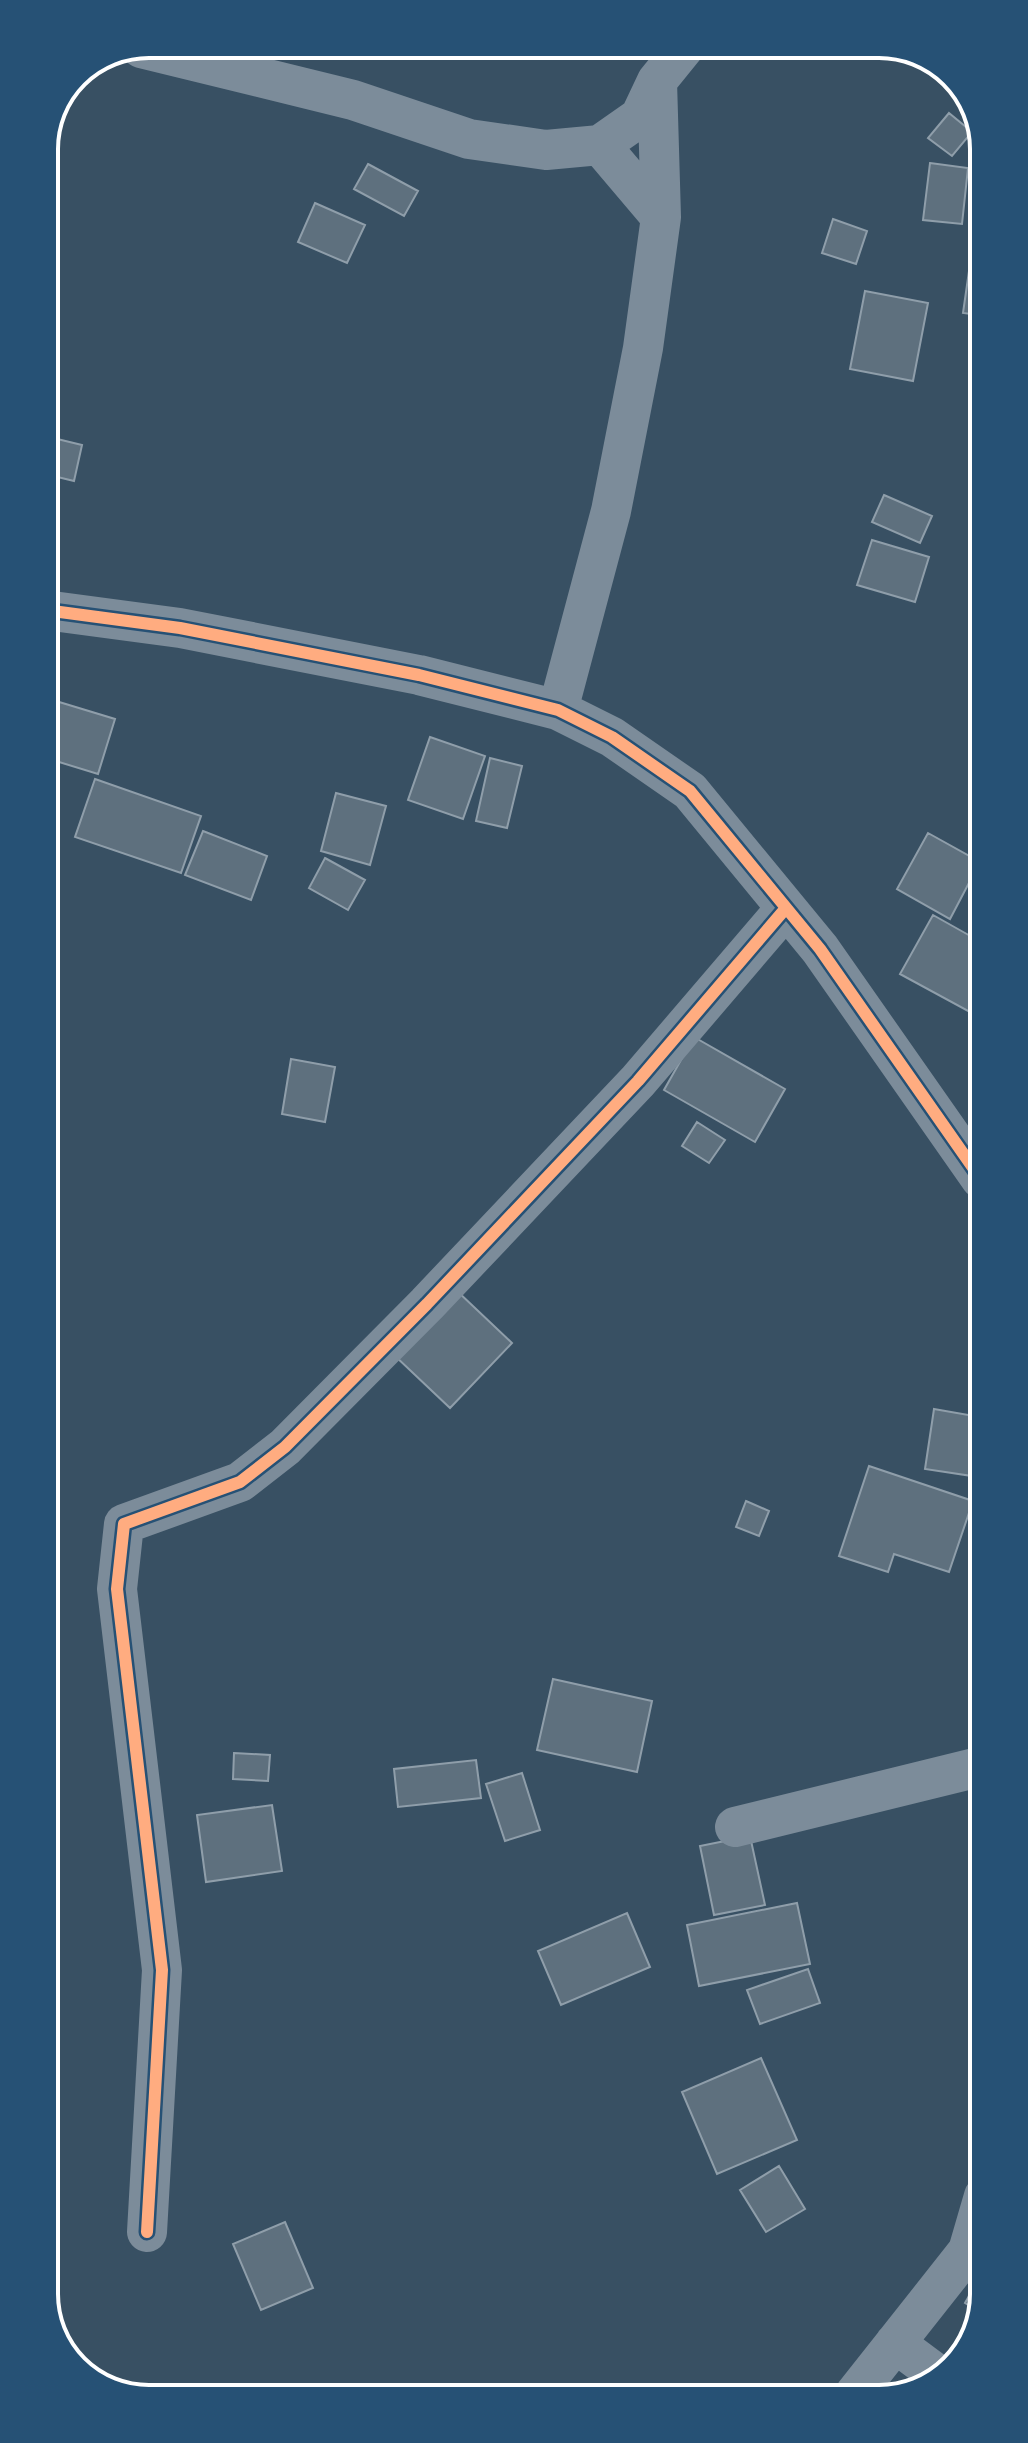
<svg xmlns="http://www.w3.org/2000/svg" width="1028" height="2443" viewBox="0 0 1028 2443" font-family="Commissioner,sans-serif">
<style>
.building{fill:#5e707e;stroke:#8f9eaa;stroke-width:2}
.lines{fill:none;stroke-linecap:round;stroke-linejoin:round}
.minor{stroke:#7c8c9a;stroke-width:40}
.cycleway-casing{stroke:#265175;stroke-width:17}
.cycleway{stroke:#ffac80;stroke-width:12}
.rim{fill:none;stroke:#fff;stroke-width:4}
</style>
<rect width="100%" height="100%" fill="#385063"/>
<path class="building" d="M949,113l23,19 -20,24 -24,-18z
M930,163l38,5 -6,56 -39,-4z
M368,164l50,27 -14,25 -50,-27z
M315,203l50,22 -18,38 -49,-21z
M833,219l34,12 -11,33 -34,-11z
M973,243h6v72l-16,-2z
M865,291l63,12 -15,78 -63,-12z
M45,436l37,9 -8,36 -29,-7z
M884,495l48,21 -12,27 -48,-21z
M872,540l57,17 -14,45 -58,-17z
M46,698l69,21 -17,55 -52,-16z
M430,737l55,19 -22,63 -55,-19z
M490,758l32,8 -15,62 -31,-7z
M95,779l106,37 -20,57 -106,-36z
M336,793l50,13 -16,59 -49,-14z
M203,831l64,25 -16,44 -66,-25z
M928,833l52,29 -30,57 -53,-30z
M325,858l40,22 -17,30 -39,-22z
M933,915l48,27v76l-81,-44z
M694,1037l91,52 -30,53 -91,-52z
M291,1059l44,8 -10,55 -43,-8z
M697,1122l28,18 -16,23 -27,-17z
M456,1290l56,53 -62,65 -56,-53z
M934,1409l46,8 -8,59 -47,-7z
M47,1414l11,30 -11,4z
M869,1466l104,35 -24,71 -55,-18 -6,18 -49,-16z
M746,1501l23,10 -10,25 -23,-9z
M553,1679l99,22 -15,71 -100,-22z
M234,1753l36,2 -2,26 -35,-2z
M476,1760l5,38 -83,9 -4,-38z
M522,1773l18,57 -35,11 -19,-57z
M272,1805l10,66 -76,11 -9,-67z
M750,1836l15,69 -51,10 -14,-69z
M797,1903l13,61 -111,22 -12,-61z
M627,1913l23,54 -89,38 -23,-54z
M808,1969l12,34 -60,21 -13,-34z
M761,2058l36,82 -80,34 -35,-82z
M779,2166l26,43 -39,23 -26,-42z
M285,2222l28,66 -52,22 -28,-66z
M984,2270v24l-6,17 -13,-8z"/>
<g class="lines">
<path class="minor" d="M141,48l212,52 116,39 77,11 54,-5 40,-28 17,-36 30,-37
M600,145l61,72
M45,610l135,18 239,47 139,35 54,27 78,54 130,158 161,230
M558,710l53,-199 32,-163 18,-131 -4,-136
M735,1827l248,-61
M147,2232l15,-262 -45,-381 7,-65 116,-42 45,-35 142,-143 211,-223 148,-173
M895,2343l43,32
M855,2394l113,-143 16,-55"/>
<defs>
<path id="cycleway" d="M45,610l135,18 239,47 139,35 54,27 78,54 130,158 161,230
M147,2232l15,-262 -45,-381 7,-65 116,-42 45,-35 142,-143 211,-223 148,-173"/>
</defs>
<use href="#cycleway" class="cycleway-casing"/>
<use href="#cycleway" class="cycleway"/>
</g>
<path d="M0 0H1028V2443H0ZM149 58H879A91 91 0 0 1 970 149V2294A91 91 0 0 1 879 2385H149A91 91 0 0 1 58 2294V149A91 91 0 0 1 149 58Z" fill="#265175" fill-rule="evenodd"/>
<path class="rim" d="M149 58H879A91 91 0 0 1 970 149V2294A91 91 0 0 1 879 2385H149A91 91 0 0 1 58 2294V149A91 91 0 0 1 149 58Z"/>
</svg>
